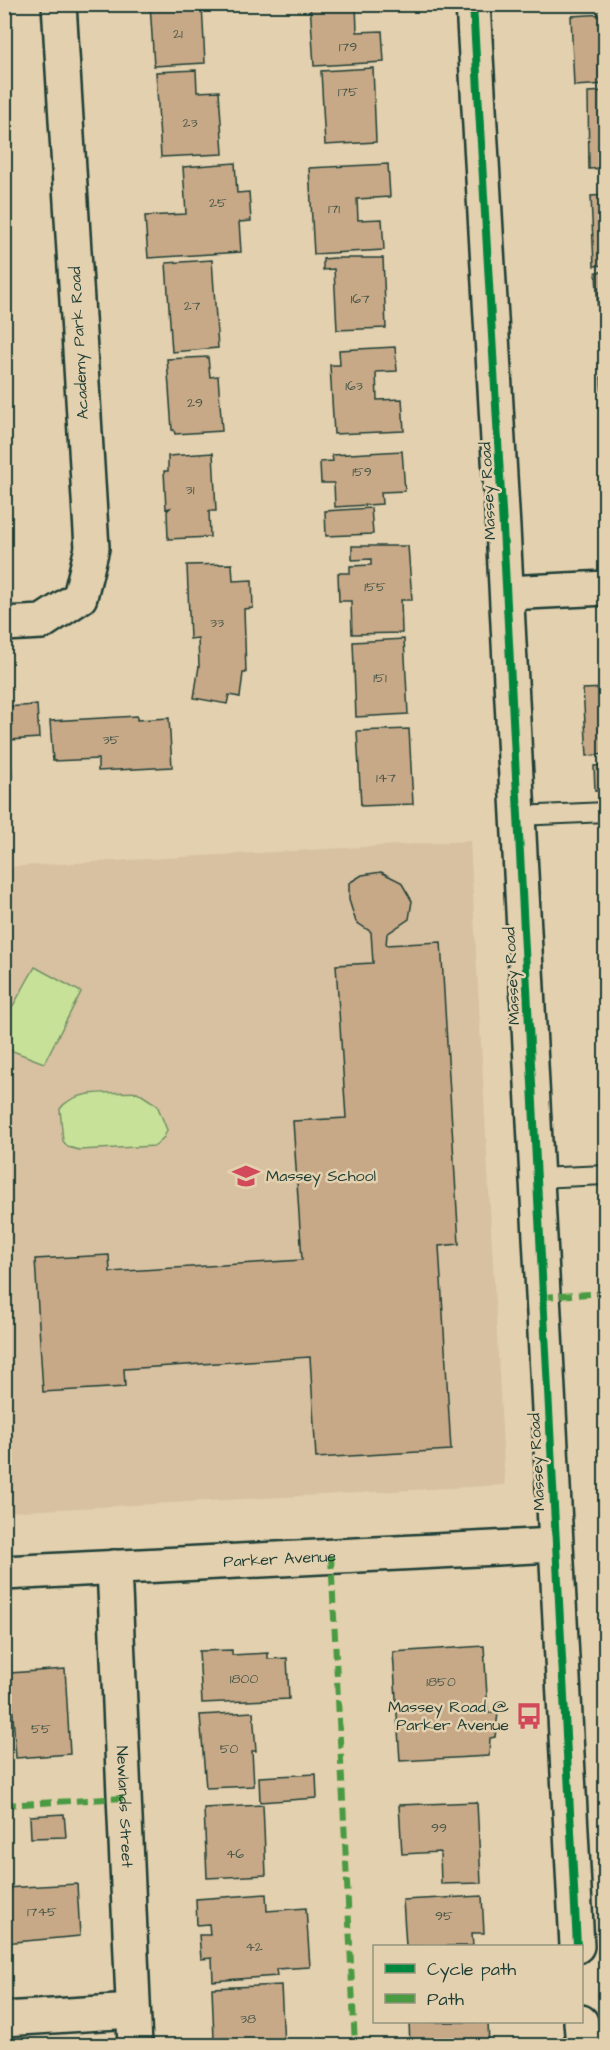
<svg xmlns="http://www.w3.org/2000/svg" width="610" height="2050" viewBox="0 0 610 2050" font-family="'Architects Daughter',sans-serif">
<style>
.built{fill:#d7c1a0}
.green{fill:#c7e298;stroke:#739066;stroke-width:1.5}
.building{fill:#c7a987;stroke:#1f3d34;stroke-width:1.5}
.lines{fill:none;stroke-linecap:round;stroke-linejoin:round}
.lane-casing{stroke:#1f3d34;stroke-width:22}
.street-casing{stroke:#1f3d34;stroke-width:38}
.secondary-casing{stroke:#1f3d34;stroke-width:38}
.lane{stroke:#e3d0ae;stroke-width:18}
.street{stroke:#e3d0ae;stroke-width:33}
.secondary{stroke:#e3d0ae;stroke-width:33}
.quiet{stroke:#4a9a42;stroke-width:6;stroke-dasharray:12 6;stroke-linecap:butt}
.cycleway-casing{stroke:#e3d0ae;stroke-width:11}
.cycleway{stroke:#00873e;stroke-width:8}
.labels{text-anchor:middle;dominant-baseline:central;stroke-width:5;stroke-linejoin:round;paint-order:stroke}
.number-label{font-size:14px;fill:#495849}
.street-label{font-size:16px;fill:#1f3d34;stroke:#e3d0ae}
.poi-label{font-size:16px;fill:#1f3d34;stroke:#e3d0ae;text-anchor:start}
</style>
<rect width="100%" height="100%" fill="#e3d0ae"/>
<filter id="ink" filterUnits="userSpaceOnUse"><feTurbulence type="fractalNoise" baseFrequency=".0167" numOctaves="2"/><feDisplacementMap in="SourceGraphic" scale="12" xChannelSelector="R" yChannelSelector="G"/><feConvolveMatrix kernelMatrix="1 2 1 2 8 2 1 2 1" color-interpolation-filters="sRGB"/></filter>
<g filter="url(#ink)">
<path class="built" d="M470,841l35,644 -500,27v-645z"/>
<path class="green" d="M35,967l46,25 -37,71 -39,-15v-28z
M137,1092l20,13 10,25 -3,7 -9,9 -76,4 -11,-3 -5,-6 -3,-32c15,-21 52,-15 77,-17z"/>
<path class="building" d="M150,4h52l3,59 -51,3z
M310,4h46l1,28 25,-1 2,31 -70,4z
M606,14v70l-32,2 -3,-70z
M373,68l3,74 -51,3 -4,-74z
M196,70l1,22 22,-1 4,63 -62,3 -5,-85z
M606,91v77l-17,1 -1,-77z
M235,163l2,30 12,-1 2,29 -12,1 2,30 -93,6 -3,-42 41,-2 -3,-47z
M388,164l2,33 -33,2 1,21 24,-1 2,31 -70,4 -5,-86z
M606,195v70l-12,1 -3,-70z
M4,225l4,39h-4z
M334,258h49l3,70 -49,2 -3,-61 -11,1v-11z
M212,260l6,88 -46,4 -6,-89z
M596,272h10v67h-7z
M395,347l2,24 -21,1 1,28 25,-1 2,32 -70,3 -4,-69h10l-1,-15z
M208,357l2,20 8,-1 4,55 -47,3 -1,-4h-2l-5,-71z
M606,376v70h-2l-3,-69z
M402,451l3,40 -24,1 1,12 -47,3 -1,-24h-13l-1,-21 13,-1 -1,-6z
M213,453l3,58h-7l1,26 -42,2 -1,-28 3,-3 -4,1 -2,-38h4v-15z
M371,508l2,26 -47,2 -1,-25z
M352,546h56l4,54h-11l1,33 -50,1 -1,-33h-12l-1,-28h12v-7l21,-1v-6l-19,1z
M232,564l1,17 19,-1 1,28 -9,1 2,64h-3l-3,24 -11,-2 -2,9 -33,-6 5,-32 -1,-28 -8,1 -3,-74z
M404,639l4,75 -52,3 -3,-75z
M606,688v66l-19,2 -4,-67z
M37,705l2,33 -29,2 2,37h-8v-70z
M137,716v4l32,-2 3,49 -74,4v-12l-45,2 -3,-40z
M409,729l4,75 -52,2 -4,-75z
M606,765v26h-11l-1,-25z
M381,872l20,10 11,19 -3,18 -22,15 -1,11 55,-3 18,302 -20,2 12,204 -135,8 -6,-101 -186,12 1,18 -82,5 -8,-133 74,-4 1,17 192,-12 -9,-139 53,-3 -10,-153 37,-2 -2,-31 -15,-10 -7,-22v-17l13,-8z
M484,1646l4,67h10l-3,24 -5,1 -1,18 -89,5 -7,-109z
M232,1650v5l36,-2v6l19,-1 2,41 -87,4 -3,-52z
M65,1669l5,85 -54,4 -6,-85z
M253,1712l3,39h-4l2,35 -48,2 -6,-73z
M316,1774l1,24 -57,4 -1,-25z
M477,1802l4,81 -40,1 -1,-32 -38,2 -3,-49z
M263,1805l3,70 -59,3 -3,-70z
M64,1814l2,23 -35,1 -1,-22z
M77,1884l3,52 -76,7v-55z
M266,1894l1,17 39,-3 4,59 -34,2 1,7 -64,5 -1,-23 -11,1 -2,-24h11l-1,-11 -12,1 -1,-26z
M482,1896l2,37h-12l1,13h-67l-3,-46z
M281,1985l3,61h-55l-1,-8 -14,1 -2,-51z
M409,2022h79l1,24h-79z"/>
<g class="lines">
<defs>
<path id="lane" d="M518,816l88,-4
M536,1178l70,-3"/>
<g id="street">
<path d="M507,593l99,-5"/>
<path d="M4,624l38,-2 38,-25 12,-49 -33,-544"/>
<path id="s1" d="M114,1567l21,479"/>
<path id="s2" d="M4,1573l550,-28"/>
<path d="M4,2019l129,-8"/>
</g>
<path id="secondary" d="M473,4l30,524 74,1418
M581,2022l2,24"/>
</defs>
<use href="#lane" class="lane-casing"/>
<use href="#street" class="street-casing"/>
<use href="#secondary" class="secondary-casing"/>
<use href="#lane" class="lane"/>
<use href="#street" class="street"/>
<use href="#secondary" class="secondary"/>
<path class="quiet" d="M542,1297l64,-4
M331,1556l24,490
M4,1805l119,-7"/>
<defs>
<path id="cycleway" d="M473,4l30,524 74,1418"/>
</defs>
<use href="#cycleway" class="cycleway-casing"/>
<use href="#cycleway" class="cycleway"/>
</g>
</g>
<defs>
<symbol id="school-bare" viewBox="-9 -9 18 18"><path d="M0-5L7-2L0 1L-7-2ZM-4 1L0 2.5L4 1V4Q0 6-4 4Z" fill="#d1495b" stroke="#e3d0ae" stroke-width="2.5" paint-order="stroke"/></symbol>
<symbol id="bus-bare" viewBox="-9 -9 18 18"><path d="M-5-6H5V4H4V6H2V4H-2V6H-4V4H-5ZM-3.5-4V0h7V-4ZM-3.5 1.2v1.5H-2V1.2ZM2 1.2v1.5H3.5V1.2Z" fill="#d1495b" stroke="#e3d0ae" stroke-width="2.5" paint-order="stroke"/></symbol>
</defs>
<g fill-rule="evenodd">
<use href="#school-bare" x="227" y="1157" width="38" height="38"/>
<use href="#bus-bare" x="510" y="1697" width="38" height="38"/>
</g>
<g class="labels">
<g class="number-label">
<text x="178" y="34">21</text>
<text x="348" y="47">179</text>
<text x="348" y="92">175</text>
<text x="190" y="123">23</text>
<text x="218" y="203">25</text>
<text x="334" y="209">171</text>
<text x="360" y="299">167</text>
<text x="192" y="306">27</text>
<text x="354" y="386">163</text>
<text x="195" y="403">29</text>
<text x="362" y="472">159</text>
<text x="190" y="490">31</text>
<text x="375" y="587">155</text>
<text x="217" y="623">33</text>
<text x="380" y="678">151</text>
<text x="111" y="740">35</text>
<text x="386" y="778">147</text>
<text x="244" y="1679">1800</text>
<text x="441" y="1682">1850</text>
<text x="41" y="1729">55</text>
<text x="229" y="1749">50</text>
<text x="439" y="1828">99</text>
<text x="235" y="1854">46</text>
<text x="42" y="1912">1745</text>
<text x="444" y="1916">95</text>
<text x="254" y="1947">42</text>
<text x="248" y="2019">38</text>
</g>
<g class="street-label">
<text transform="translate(79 343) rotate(-93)">Academy Park Road</text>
<text transform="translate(488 491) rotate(-93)">Massey Road</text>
<text transform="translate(512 976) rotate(-93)">Massey Road</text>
<text transform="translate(537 1462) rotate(-93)">Massey Road</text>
<text stroke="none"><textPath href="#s2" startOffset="276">Parker Avenue</textPath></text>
<text stroke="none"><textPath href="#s1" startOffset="240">Newlands Street</textPath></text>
</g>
<g class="poi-label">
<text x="266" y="1176">Massey School</text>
<text x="509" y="1707" text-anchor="end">Massey Road @<tspan x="509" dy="18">Parker Avenue</tspan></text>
</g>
</g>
<rect width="610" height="2050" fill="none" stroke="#e3d0ae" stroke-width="24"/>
<rect x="12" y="12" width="586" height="2026" fill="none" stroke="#1f3d34" stroke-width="2" filter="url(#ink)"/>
<rect x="373" y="1945" width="210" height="78" fill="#e3d0ae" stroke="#95957d" stroke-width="1.5"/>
<rect x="385" y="1964" width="30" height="9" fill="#00873e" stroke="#95957d" stroke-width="1.5"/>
<text x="427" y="1975" font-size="18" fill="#1f3d34">Cycle path</text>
<rect x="385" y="1994" width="30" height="9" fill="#4a9a42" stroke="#95957d" stroke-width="1.5"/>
<text x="427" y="2005" font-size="18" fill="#1f3d34">Path</text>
</svg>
